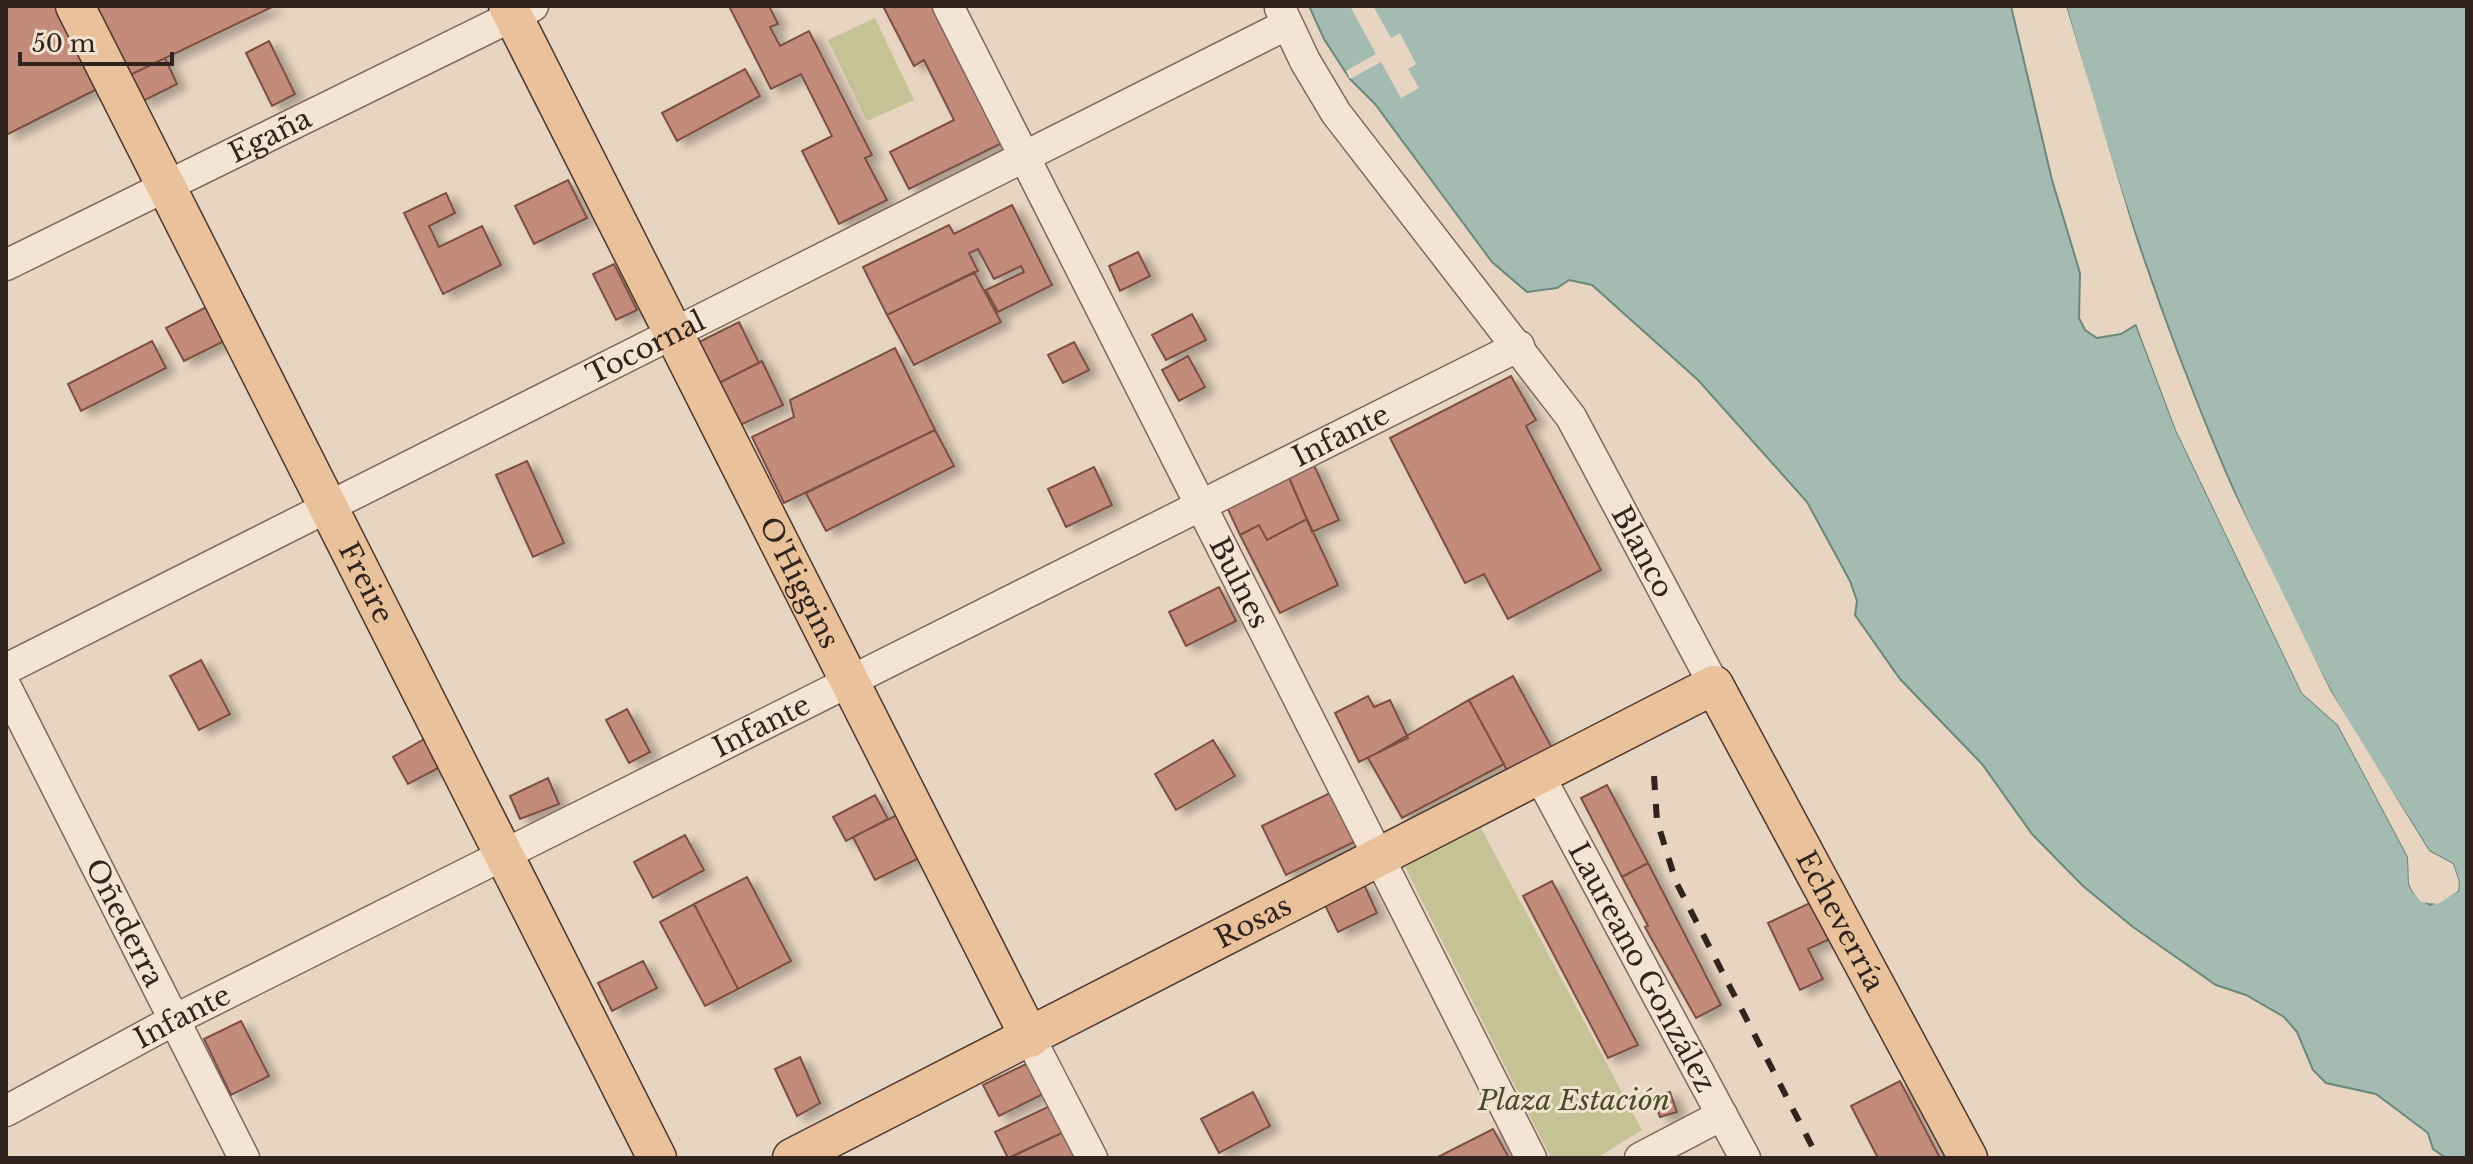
<svg xmlns="http://www.w3.org/2000/svg" width="2473" height="1164" viewBox="0 0 2473 1164" font-family="'Libre Baskerville',serif">
<style>
.green{fill:#c5c296}
.water{fill:#a3bbb0;stroke:#6b887b;stroke-width:2}
.pier{fill:#e8d5c1}
.building{fill:#c38b7a;stroke:#7c4f43;stroke-width:2;filter:url(#shadow)}
.lines{fill:none;stroke-linecap:round;stroke-linejoin:round}
.minor-casing{stroke:#80675a;stroke-width:33}
.major-casing{stroke:#4e372e;stroke-width:41}
.minor{stroke:#f4e4d3;stroke-width:30}
.major{stroke:#e9c29c;stroke-width:38}
.rail{stroke:#31231d;stroke-width:6;stroke-dasharray:14 14;stroke-linecap:butt}
.labels{text-anchor:middle;dominant-baseline:central;stroke-width:6;stroke-linejoin:round;paint-order:stroke}
.street-label{font-size:28px;fill:#31231d;stroke:#f1e1cf}
.park-label{font-size:28px;font-style:italic;fill:#494b26;stroke:#f1e1cf}
</style>
<defs>
<filter id="shadow"><feDropShadow dx="9" dy="5" stdDeviation="4" flood-color="#0004"/></filter>
</defs>
<rect width="100%" height="100%" fill="#e8d5c1"/>
<path class="green" d="M875,18l39,82 -47,21 -39,-81z
M1481,828l161,302 -45,28h-46l-146,-291z"/>
<path class="water" d="M1309,6h702l41,174 28,93 -1,45 6,12 12,8 24,-4 15,-9 40,105 126,263 36,32 70,132 1,27 4,8 17,13 28,-14 1,-9 -6,-18 -24,-13c-33,-55 -71,-108 -101,-165 -116,-218 -196,-442 -262,-680h401v1152h-21l-13,-9 -5,-16 -52,-39 -50,-11 -13,-13 -16,-38 -13,-15 -38,-22 -30,-10 -83,-58 -50,-41 -51,-52 -50,-70 -82,-85 -45,-64 2,-14 -7,-20 -43,-79 -109,-122 -106,-95 -23,-5 -12,8 -30,4 -35,-30 -117,-158 -25,-25 -26,-40z"/>
<path class="pier" d="M1350,6h23l18,32 9,-5 16,31 -8,5 11,19 -18,10 -20,-36 -31,17 -4,-8 30,-17z
M2062,6h4l83,276 71,182 110,226 99,161 24,13 6,18 -1,9 -20,13 -17,-2 -8,-10 -4,-8 -1,-27 -70,-132 -36,-32 -126,-263 -41,-109 5,2 74,182 91,185 36,33 70,133 5,34 14,11 14,-4 10,-8 -5,-23 -23,-13 -99,-161 -111,-226 -71,-182 -37,-113z"/>
<path class="building" d="M6,6h56l43,79 -99,50z
M95,6h179l-146,70z
M729,6h40l9,18 -8,3 10,19 29,-15 63,124 -7,3 22,42 -48,24 -37,-73 30,-15 -31,-62 -30,15z
M883,6h50l69,137 -93,46 -19,-37 64,-32 -30,-60 -10,6z
M269,41l26,53 -23,12 -26,-53z
M165,58l12,26 -36,18 -13,-26z
M745,69l15,27 -83,45 -15,-28z
M568,180l19,38 -53,26 -19,-38z
M446,193l9,20 -26,13 10,21 43,-21 19,39 -58,29 -39,-81z
M1012,205l40,80 -54,27 -12,-22 38,-18 -3,-6 -27,13 -16,-30 -9,4 9,18 -91,44 -24,-48 86,-42 5,9z
M1138,252l12,24 -30,15 -11,-25z
M614,264l23,46 -21,10 -23,-46z
M974,272l27,50 -87,43 -27,-50z
M212,304l18,34 -46,23 -18,-33z
M1192,314l14,26 -40,20 -14,-25z
M739,322l20,41 -42,21 -20,-41z
M152,341l14,27 -85,43 -13,-27z
M1074,342l15,28 -26,13 -15,-28z
M895,348l40,82 -151,73 -32,-66 42,-20 -4,-17z
M1188,356l17,31 -26,14 -17,-31z
M762,361l21,44 -45,21 -21,-42z
M1511,376l25,44 -10,6 75,144 -93,49 -24,-45 -19,9 -75,-145z
M935,430l19,36 -128,65 -20,-38z
M527,461l37,82 -31,14 -37,-82z
M1313,463l26,57 -27,12 -25,-59z
M1094,467l18,38 -46,22 -18,-38z
M1287,473l20,46 -40,21 -8,-15 -19,10 -15,-32z
M1307,519l31,66 -58,28 -40,-78 19,-10 8,15z
M1219,587l17,34 -50,25 -17,-34z
M201,660l29,54 -31,16 -29,-54z
M1513,676l39,72 -44,24 -39,-72z
M1368,696l6,11 16,-7 18,38 -49,24 -24,-49z
M1469,700l35,64 -102,54 -34,-60z
M627,709l23,43 -21,11 -23,-43z
M426,738l16,28 -34,18 -15,-27z
M1213,740l22,36 -59,34 -21,-36z
M548,778l11,26 -39,15 -10,-23z
M1607,785l41,78 -26,14 -41,-79z
M1330,793l24,49 -68,33 -24,-49z
M875,795l13,24 -42,22 -13,-24z
M899,814l22,43 -46,23 -22,-43z
M685,835l19,35 -51,28 -19,-36z
M1648,863l73,142 -25,13 -51,-91 3,-1 -26,-49z
M747,877l44,84 -53,28 -44,-85z
M1552,881l86,164 -30,13 -85,-162z
M1363,882l14,31 -39,19 -15,-31z
M1816,900l18,37 -26,12 15,30 -23,11 -32,-67z
M694,904l44,85 -33,17 -45,-84z
M643,961l14,27 -45,23 -14,-28z
M241,1021l28,55 -38,19 -27,-56z
M800,1057l20,46 -23,13 -22,-47z
M1028,1063l15,31 -44,22 -16,-31z
M1900,1081l40,77h-62l-27,-52z
M1253,1092l17,34 -51,27 -18,-34z
M1670,1092l7,20 -17,5 -7,-20z
M1054,1104l12,27 -58,27 -13,-26z
M1493,1129l16,29h-73z
M1066,1131l12,27h-69z"/>
<g class="lines">
<defs>
<g id="minor">
<path id="s1" d="M948,6l583,1152"/>
<path id="s2" d="M1280,8l25,53 31,52 235,304 143,268"/>
<path id="s3" d="M6,265l527,-259"/>
<path id="s4" d="M6,669l1280,-644"/>
<path id="s5" d="M6,687l238,471"/>
<path id="s6" d="M1539,775l206,383"/>
<path d="M1030,1038l62,120"/>
<path id="s7" d="M6,1111l168,-91 1345,-674"/>
<path d="M1640,1158l82,-43"/>
</g>
<g id="major">
<path id="s8" d="M75,6l582,1152"/>
<path id="s9" d="M508,6l522,1032"/>
<path id="s10" d="M792,1158l922,-473 254,473"/>
</g>
</defs>
<use href="#minor" class="minor-casing"/>
<use href="#major" class="major-casing"/>
<use href="#minor" class="minor"/>
<use href="#major" class="major"/>
<path class="rail" d="M1654,776l3,45 19,61 142,276"/>
</g>
<g class="labels">
<g class="street-label">
<text stroke="none"><textPath href="#s3" startOffset="294">Egaña</textPath></text>
<text stroke="none"><textPath href="#s4" startOffset="716">Tocornal</textPath></text>
<text stroke="none"><textPath href="#s7" startOffset="1496">Infante</textPath></text>
<text stroke="none"><textPath href="#s2" startOffset="656">Blanco</textPath></text>
<text stroke="none"><textPath href="#s8" startOffset="646">Freire</textPath></text>
<text stroke="none"><textPath href="#s9" startOffset="646">O'Higgins</textPath></text>
<text stroke="none"><textPath href="#s1" startOffset="646">Bulnes</textPath></text>
<text stroke="none"><textPath href="#s7" startOffset="848">Infante</textPath></text>
<text stroke="none"><textPath href="#s10" startOffset="1304">Echeverría</textPath></text>
<text stroke="none"><textPath href="#s10" startOffset="518">Rosas</textPath></text>
<text stroke="none"><textPath href="#s5" startOffset="264">Oñederra</textPath></text>
<text stroke="none"><textPath href="#s6" startOffset="218">Laureano González</textPath></text>
<text stroke="none"><textPath href="#s7" startOffset="200">Infante</textPath></text>
</g>
<g class="park-label">
<text x="1574" y="1100">Plaza Estación</text>
</g>
</g>
<rect width="2473" height="1164" fill="none" stroke="#31231d" stroke-width="16"/>
<path d="M20 52v12h152v-12" fill="none" stroke="#31231d" stroke-width="4"/>
<text x="32" y="52" font-size="24" fill="#31231d" stroke="#f1e1cf" stroke-width="6" paint-order="stroke">50 m</text>
</svg>
